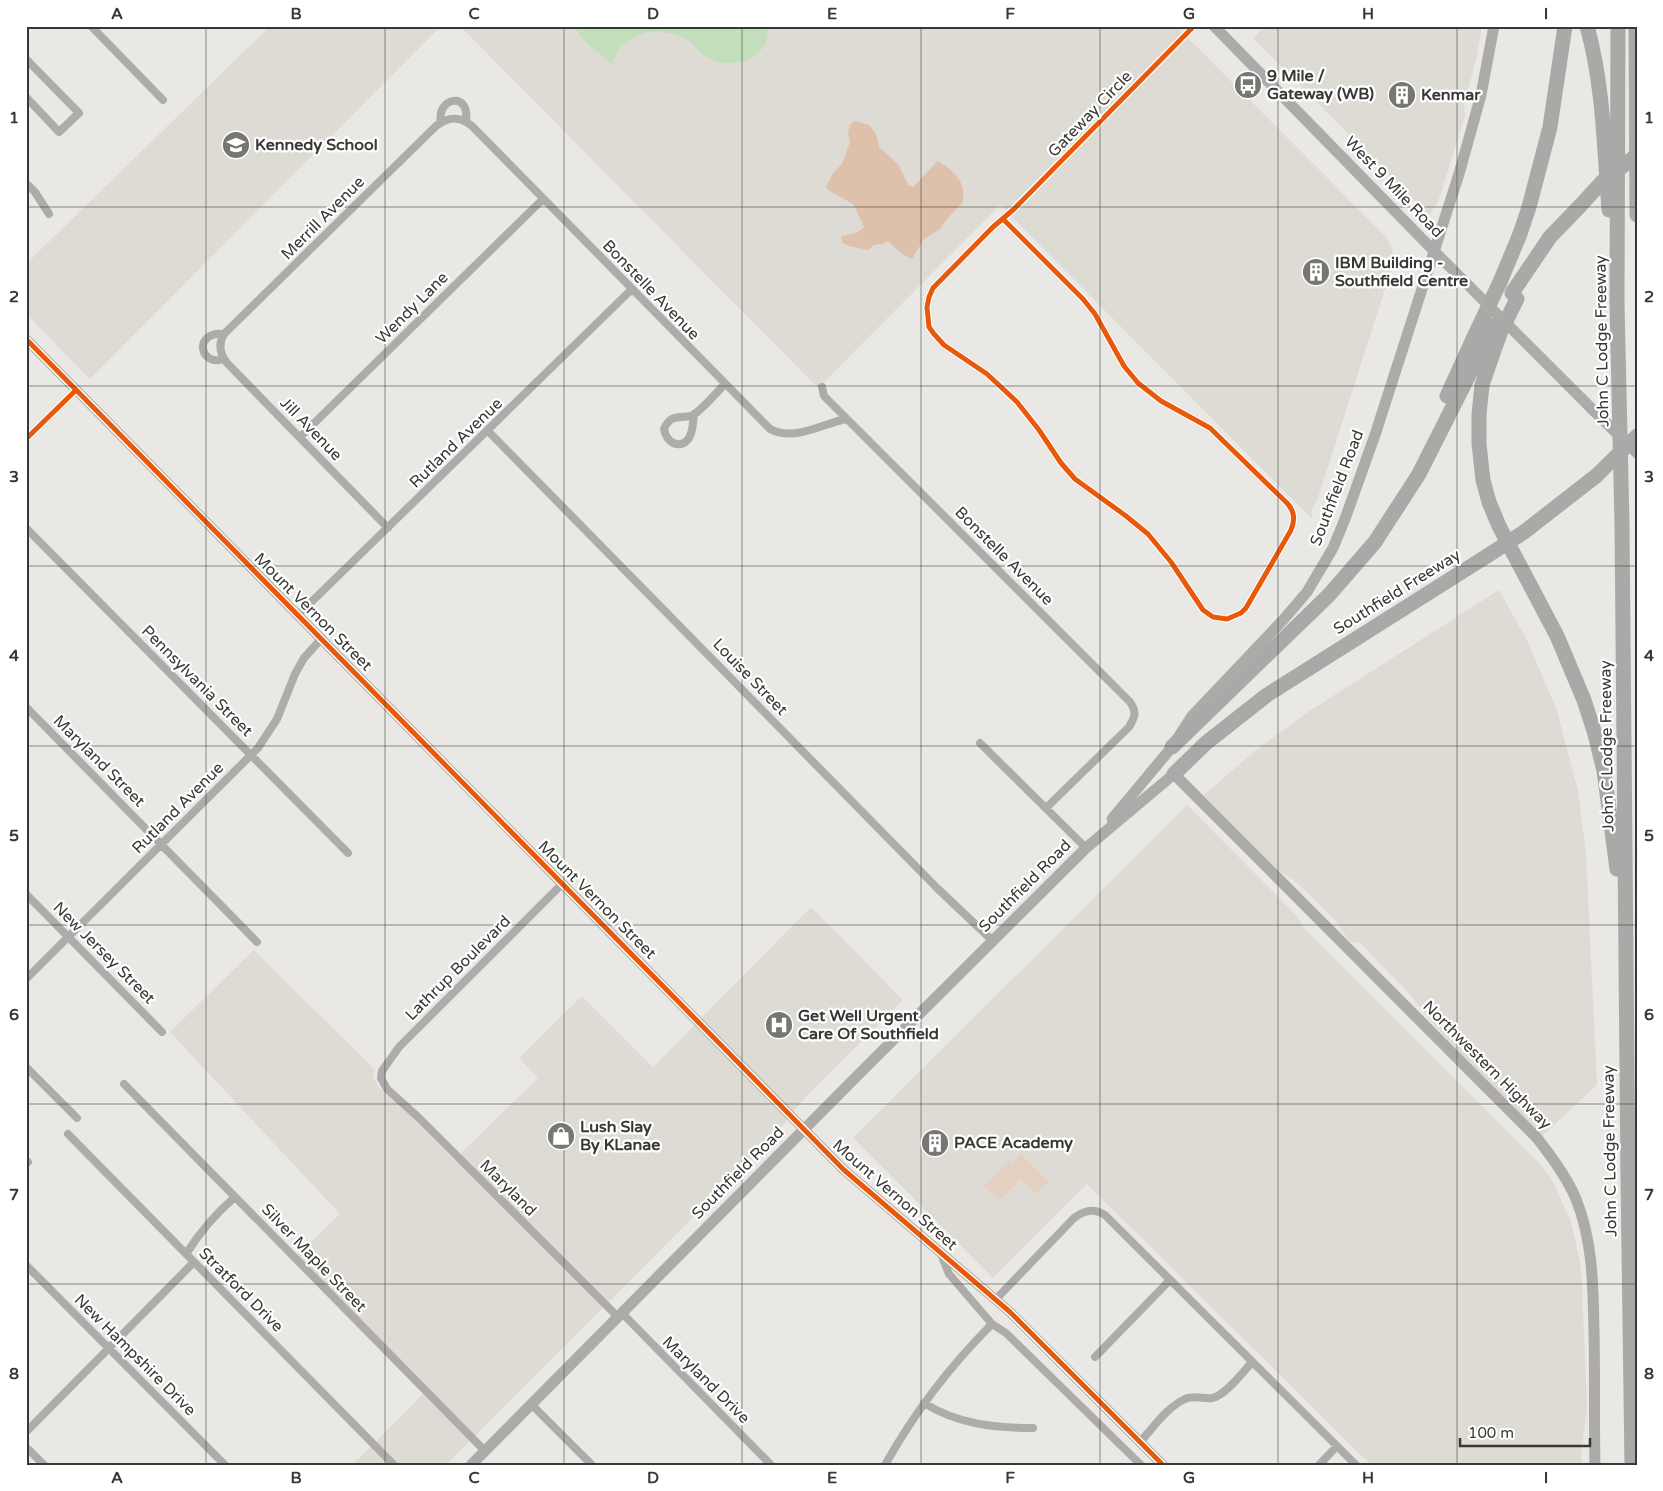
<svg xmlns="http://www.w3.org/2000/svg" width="1663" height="1491" viewBox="0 0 1663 1491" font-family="'Varela Round',sans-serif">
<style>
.built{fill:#dddbd3}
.green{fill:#e3d0c1}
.forest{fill:#ddc1ab}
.water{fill:#c3deba}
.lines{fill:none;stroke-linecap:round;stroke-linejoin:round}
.minor{stroke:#adacaa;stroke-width:8}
.tertiary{stroke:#adacaa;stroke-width:10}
.secondary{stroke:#acaba9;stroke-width:11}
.motorway{stroke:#a9a9a8;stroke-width:15}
.secondary-bridge{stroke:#acaba9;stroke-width:11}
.motorway-bridge{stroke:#a9a9a8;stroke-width:15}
.cycleway-casing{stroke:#fff;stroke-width:8}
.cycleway{stroke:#e8590c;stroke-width:5}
.grid{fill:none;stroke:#383835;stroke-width:1;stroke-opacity:0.55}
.labels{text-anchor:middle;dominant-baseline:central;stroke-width:4.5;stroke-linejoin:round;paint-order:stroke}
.poi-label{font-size:16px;font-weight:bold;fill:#383835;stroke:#fff;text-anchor:start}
.street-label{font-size:16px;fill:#383835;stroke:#fff}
.neatline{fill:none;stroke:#383835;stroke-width:2}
.grid-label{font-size:16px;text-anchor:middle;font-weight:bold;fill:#383835}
</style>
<rect width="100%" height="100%" fill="#e9e8e5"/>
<path class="built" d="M270,26h171l-351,353 -64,-65v-50z
M460,26h716l210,211 6,11 1,16 -75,234 -6,11v10l-312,-314 -182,183z
M1265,26h217l-5,29 -13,50 1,11 -27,86 -9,13 -176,-177z
M1499,590l28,50 30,71 21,80 8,62 11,232 -57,53 -106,-113 -27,-34 -47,-48 -9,-1 -3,-3 -13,-19 -30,-30 -18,-15 -4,-1 -8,-7 -71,-72 52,-45 55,-40z
M1187,805l110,111 6,11 238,238 11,15 19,42 9,40 2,22 5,123 -6,46 1,12h-211l-284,-281 -94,94 -140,-140z
M811,907l92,93 -99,99 -29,36 -329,330h-94l76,-76 -131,-134 43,-41 -170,-182 84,-82 121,120 -2,8 8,12 32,28 41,42 84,-82 -19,-20 63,-62 71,71z"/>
<path class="green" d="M1021,1154l27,27v1l-12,12 -14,-14h-2l-19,19h-4l-13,-13 24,-25 3,3z"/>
<path class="forest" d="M855,121l14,4 7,9 3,13 20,18 9,20 5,2 25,-26c10,6 23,16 25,28 1,4 0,10 0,13l-17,18 -6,9 -16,10 -12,20 -10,-5 -14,-13 -6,3 -8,1 -6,5 -19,-4 -6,-3 -2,-6c9,-4 16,-2 23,-10l-11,-23 -23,-13 -4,-4 7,-14 9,-9 8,-22 -2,-9 2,-8z"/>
<path class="water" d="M574,26h193c2,10 0,17 -7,25 -14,14 -39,17 -56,4 -7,-5 -12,-13 -20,-17 -9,-5 -23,-7 -33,-6 -8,1 -22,7 -29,12 -5,5 -6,14 -11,20l-28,-25z"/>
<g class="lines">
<path class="minor" d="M91,26l72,74
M26,59l53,54 -20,19 -33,-35
M441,122c-5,-24 29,-32 25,-1
M26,183l9,9 14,22
M1003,219l80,80 12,15 29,52 14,17 23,18 49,27 77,75c8,9 8,17 4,27l-45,78 -5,5 -14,6 -14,-2 -10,-7 -32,-48 -23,-28 -22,-18 -51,-37 -14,-16 -22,-33 -22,-28 -30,-28 -43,-29 -10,-11 -5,-7 -2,-20 2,-10 4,-9 60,-61 21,-18 180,-183
M224,359c-25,8 -31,-28 0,-25
M822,387l2,9 306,306c7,10 5,15 -1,25l-83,81
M694,414c-1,8 -1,18 -5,24 -9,13 -23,4 -25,-9 7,-17 17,-9 29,-14 8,-4 25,-24 32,-31
M488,431l450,458 55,52
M300,437l243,-238
M26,439l50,-49
M26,528l322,325
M388,528l-161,-165c-7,-9 -9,-19 -3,-29l212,-208c13,-10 24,-10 36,0l298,303c24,13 52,-5 76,-10
M298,615l334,-326
M26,707l231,235
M980,743l106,105
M563,883l-164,164 -17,24 -1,7 6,11 32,29 199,199
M26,894l136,138
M26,979l232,-231 19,-29 18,-45 9,-16 18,-20
M26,1067l51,51
M124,1084l361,367
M68,1134l326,331
M26,1160l2,2
M186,1254c14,-22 29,-40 49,-57
M941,1254l8,20 43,50 14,9 135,132
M26,1265l199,200
M996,1299l78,-81c11,-8 20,-10 31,-3l251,250
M622,1313l149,152
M1095,1357l75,-77
M924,1403c33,21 71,25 109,25
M531,1404l61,61
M26,1432l168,-170
M1140,1442c14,-15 26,-34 45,-43 9,-4 18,0 27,-1 13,-2 31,-26 40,-36
M26,1447l18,18
M885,1465c29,-52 65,-99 107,-141
M1319,1465l18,-19"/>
<path class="tertiary" d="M26,339l818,831 166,142 153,153"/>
<path class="secondary" d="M1214,26l220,225 159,159
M1112,819l60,-72 20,-31 92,-97 23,-27 26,-44 12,-29 30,-84 84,-261 22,-79 13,-69
M471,1465l391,-394 224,-223 88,-74 363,364c15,19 30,39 39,61 17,42 17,87 18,132 1,45 0,89 1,134"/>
<path class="motorway" d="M1587,26c17,62 17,122 22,184
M1618,26l-1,277 5,222 6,654 4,286
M1636,26l1,189
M1500,282l20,-48 9,-27 21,-80 15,-101
M1512,293l38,-56 29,-30
M1492,356l-10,29 -3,30v29l4,36 6,22 10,24 58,110 27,64 11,34 9,37 13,98
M1447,396l26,-57
M1524,532l72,-56
M1172,747l157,-152 46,-53 44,-68 64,-127
M1174,774l32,-31 61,-48 220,-139"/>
<path class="secondary-bridge" d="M1593,410l44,43"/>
<path class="motorway-bridge" d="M1579,207l23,-25 35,-27
M1473,339l27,-57
M1483,347l11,-22
M1492,356l9,-25 16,-32
M1596,476l41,-40
M1487,556l37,-24"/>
<defs>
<path id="cycleway" d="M1003,219l80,80 12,15 29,52 14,17 23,18 49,27 77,75c8,9 8,17 4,27l-45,78 -5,5 -14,6 -14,-2 -10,-7 -32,-48 -23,-28 -22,-18 -51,-37 -14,-16 -22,-33 -22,-28 -30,-28 -43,-29 -10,-11 -5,-7 -2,-20 2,-10 4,-9 60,-61 21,-18 180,-183
M26,339l818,831 166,142 153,153
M26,439l50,-49"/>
</defs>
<use href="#cycleway" class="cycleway-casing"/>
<use href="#cycleway" class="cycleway"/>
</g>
<path class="grid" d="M206,26v1439M385,26v1439M564,26v1439M742,26v1439M921,26v1439M1100,26v1439M1278,26v1439M1457,26v1439M26,207h1611M26,386h1611M26,566h1611M26,746h1611M26,925h1611M26,1104h1611M26,1284h1611"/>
<defs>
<symbol id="bus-disc" viewBox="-11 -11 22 22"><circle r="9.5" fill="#767673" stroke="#fff"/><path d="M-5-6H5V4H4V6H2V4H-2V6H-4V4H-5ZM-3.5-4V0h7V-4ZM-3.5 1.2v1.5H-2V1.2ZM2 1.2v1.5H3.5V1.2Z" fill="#fff"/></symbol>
<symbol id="building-disc" viewBox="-11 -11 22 22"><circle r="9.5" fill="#767673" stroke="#fff"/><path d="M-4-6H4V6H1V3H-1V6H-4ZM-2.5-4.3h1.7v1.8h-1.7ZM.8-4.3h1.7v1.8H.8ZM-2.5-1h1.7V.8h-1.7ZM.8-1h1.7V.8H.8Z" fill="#fff"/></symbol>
<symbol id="school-disc" viewBox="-11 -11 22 22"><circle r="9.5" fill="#767673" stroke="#fff"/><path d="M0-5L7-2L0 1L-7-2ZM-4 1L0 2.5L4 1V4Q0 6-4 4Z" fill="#fff"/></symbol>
<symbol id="hospital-disc" viewBox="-11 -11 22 22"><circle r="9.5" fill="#767673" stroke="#fff"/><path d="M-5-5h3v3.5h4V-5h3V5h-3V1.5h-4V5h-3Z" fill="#fff"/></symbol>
<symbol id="shop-disc" viewBox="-11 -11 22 22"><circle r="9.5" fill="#767673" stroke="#fff"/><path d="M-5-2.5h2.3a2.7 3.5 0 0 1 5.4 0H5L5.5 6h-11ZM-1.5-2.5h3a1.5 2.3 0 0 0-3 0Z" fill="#fff"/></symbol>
</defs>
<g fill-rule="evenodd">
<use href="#bus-disc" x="1232" y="69" width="32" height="32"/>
<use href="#building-disc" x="1386" y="79" width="32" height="32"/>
<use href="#school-disc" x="220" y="129" width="32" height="32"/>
<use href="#building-disc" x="1300" y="256" width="32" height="32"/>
<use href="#hospital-disc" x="763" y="1009" width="32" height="32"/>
<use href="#shop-disc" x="545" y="1120" width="32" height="32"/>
<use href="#building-disc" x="919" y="1127" width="32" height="32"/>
</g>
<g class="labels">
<g class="poi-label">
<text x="1267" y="76">9 Mile /<tspan x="1267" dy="18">Gateway (WB)</tspan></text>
<text x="1421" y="95">Kenmar</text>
<text x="255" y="145">Kennedy School</text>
<text x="1335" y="263">IBM Building -<tspan x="1335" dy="18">Southfield Centre</tspan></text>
<text x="798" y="1016">Get Well Urgent<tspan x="798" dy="18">Care Of Southfield</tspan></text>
<text x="580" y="1127">Lush Slay<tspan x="580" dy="18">By KLanae</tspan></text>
<text x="954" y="1143">PACE Academy</text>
</g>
<g class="street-label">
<text transform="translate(1090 114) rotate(-46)">Gateway Circle</text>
<text transform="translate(1394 187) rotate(46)">West 9 Mile Road</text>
<text transform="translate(323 218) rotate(-45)">Merrill Avenue</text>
<text transform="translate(651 290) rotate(46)">Bonstelle Avenue</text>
<text transform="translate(412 308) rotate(-45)">Wendy Lane</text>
<text transform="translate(1602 341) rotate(-91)">John C Lodge Freeway</text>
<text transform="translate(311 429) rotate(46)">Jill Avenue</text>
<text transform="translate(456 443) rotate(-44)">Rutland Avenue</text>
<text transform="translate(1337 488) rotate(-69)">Southfield Road</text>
<text transform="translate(1004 556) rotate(45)">Bonstelle Avenue</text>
<text transform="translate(1397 592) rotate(-32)">Southfield Freeway</text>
<text transform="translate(313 612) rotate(45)">Mount Vernon Street</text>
<text transform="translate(750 677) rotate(46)">Louise Street</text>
<text transform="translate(197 681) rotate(45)">Pennsylvania Street</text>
<text transform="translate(1607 746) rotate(-91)">John C Lodge Freeway</text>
<text transform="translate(99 761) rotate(45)">Maryland Street</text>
<text transform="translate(178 808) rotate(-45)">Rutland Avenue</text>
<text transform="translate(1025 886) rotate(-45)">Southfield Road</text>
<text transform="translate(597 900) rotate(45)">Mount Vernon Street</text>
<text transform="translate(104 953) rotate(45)">New Jersey Street</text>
<text transform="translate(458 968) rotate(-45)">Lathrup Boulevard</text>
<text transform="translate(1487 1065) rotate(45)">Northwestern Highway</text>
<text transform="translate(1610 1151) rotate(-91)">John C Lodge Freeway</text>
<text transform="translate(738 1173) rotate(-45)">Southfield Road</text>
<text transform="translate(508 1188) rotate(45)">Maryland</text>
<text transform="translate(895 1195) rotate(41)">Mount Vernon Street</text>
<text transform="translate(314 1258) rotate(46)">Silver Maple Street</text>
<text transform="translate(241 1290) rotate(45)">Stratford Drive</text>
<text transform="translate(135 1355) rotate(45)">New Hampshire Drive</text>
<text transform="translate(706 1380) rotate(45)">Maryland Drive</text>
</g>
</g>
<rect width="1663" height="1491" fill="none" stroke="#ffffff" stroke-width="55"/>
<path d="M1460 1438v8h130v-8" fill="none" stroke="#383835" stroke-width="2.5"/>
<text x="1468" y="1438" font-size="15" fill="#383835" stroke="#ffffff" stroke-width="4" paint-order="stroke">100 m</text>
<rect x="28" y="28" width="1608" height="1436" class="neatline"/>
<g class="grid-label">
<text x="117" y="19">A</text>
<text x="296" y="19">B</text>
<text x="474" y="19">C</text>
<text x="653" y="19">D</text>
<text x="832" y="19">E</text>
<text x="1010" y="19">F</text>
<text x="1189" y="19">G</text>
<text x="1368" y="19">H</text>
<text x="1546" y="19">I</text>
<text x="14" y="123">1</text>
<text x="1649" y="123">1</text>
<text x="14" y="302">2</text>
<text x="1649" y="302">2</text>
<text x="14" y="482">3</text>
<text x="1649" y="482">3</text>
<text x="14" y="661">4</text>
<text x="1649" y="661">4</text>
<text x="14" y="841">5</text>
<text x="1649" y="841">5</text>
<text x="14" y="1020">6</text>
<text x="1649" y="1020">6</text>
<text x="14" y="1200">7</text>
<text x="1649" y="1200">7</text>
<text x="14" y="1379">8</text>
<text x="1649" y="1379">8</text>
<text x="117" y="1483">A</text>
<text x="296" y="1483">B</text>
<text x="474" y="1483">C</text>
<text x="653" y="1483">D</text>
<text x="832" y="1483">E</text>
<text x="1010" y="1483">F</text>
<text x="1189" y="1483">G</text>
<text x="1368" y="1483">H</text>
<text x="1546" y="1483">I</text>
</g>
</svg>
